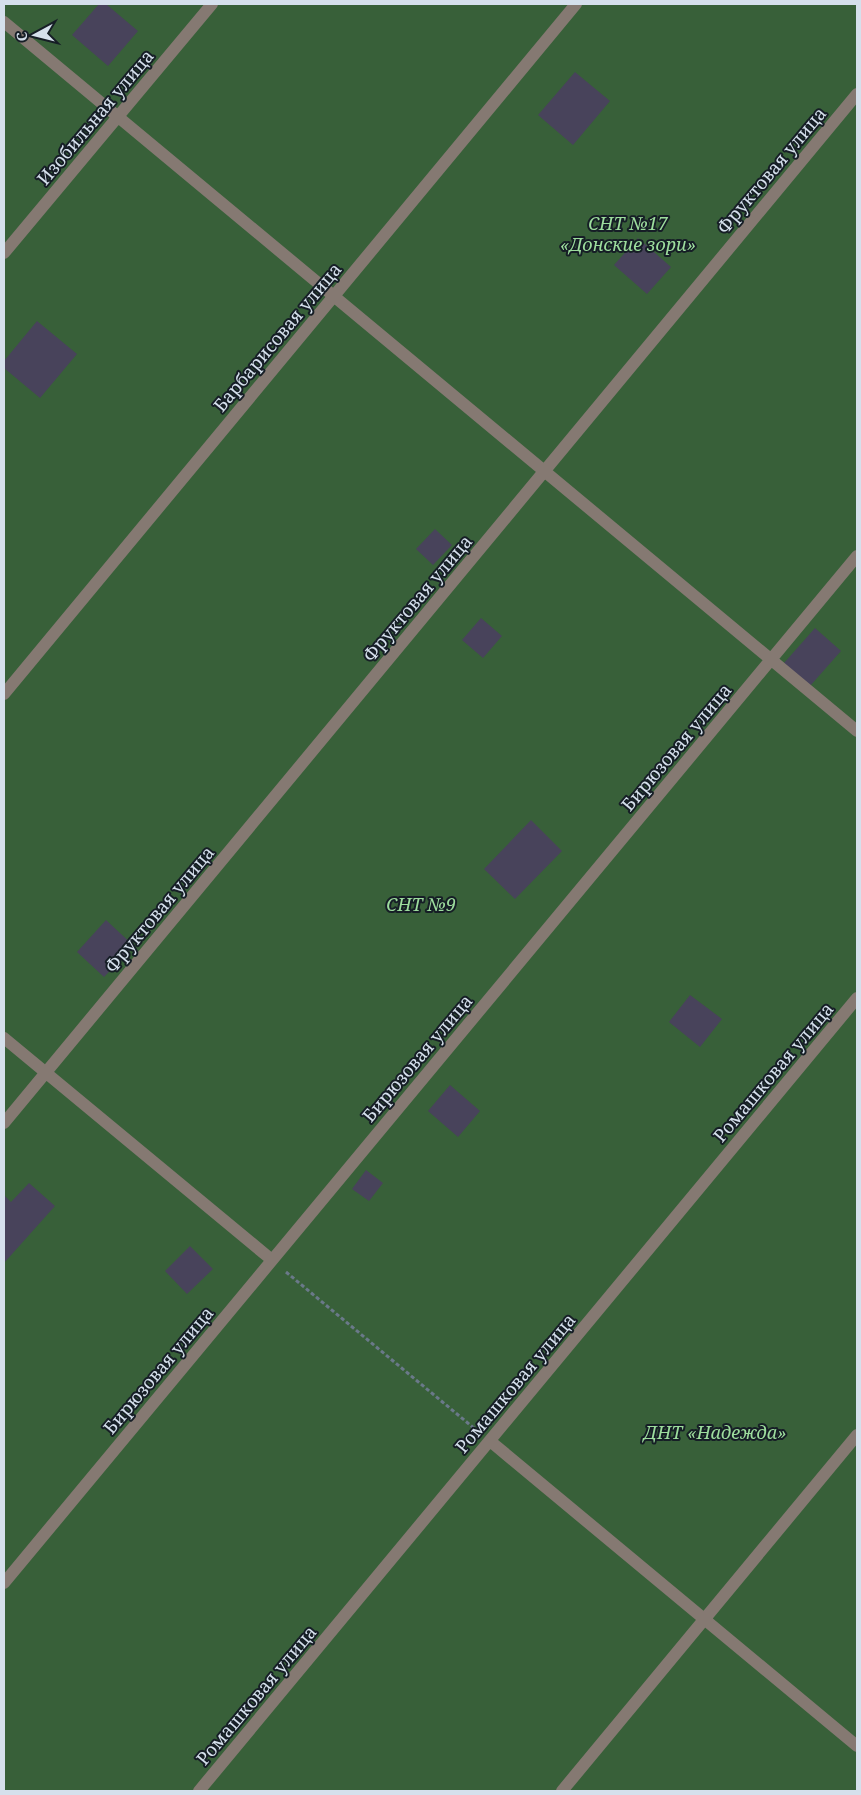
<svg xmlns="http://www.w3.org/2000/svg" width="861" height="1795" viewBox="0 0 861 1795" font-family="'Noto Serif',serif">
<style>
.green{fill:#386039}
.building{fill:#48435b}
.lines{fill:none;stroke-linecap:round;stroke-linejoin:round}
.path{stroke:#6a7989;stroke-width:3;stroke-dasharray:4 2.5;stroke-linecap:butt}
.minor{stroke:#857972;stroke-width:12}
.labels{text-anchor:middle;dominant-baseline:central;stroke-width:4;stroke-linejoin:round;paint-order:stroke}
.street-label{font-size:18px;fill:#d5e0ec;stroke:#161e26}
.park-label{font-size:18px;font-style:italic;fill:#9ddd9d;stroke:#161e26}
</style>
<rect width="100%" height="100%" fill="#25374a"/>
<path class="green" d="M4,4h853v1787h-853z"/>
<path class="building" d="M99,4h7l32,27 -30,35 -36,-31z
M575,72l35,29 -37,44 -35,-30z
M638,238l33,29 -24,27 -33,-29z
M37,321l40,33 -37,44 -36,-30v-7z
M435,529l17,16 -19,20 -17,-16z
M481,618l21,18 -19,22 -21,-18z
M815,628l26,23 -31,35 -26,-23z
M531,820l31,31 -47,48 -31,-30z
M106,920l28,26 -30,31 -27,-25z
M690,995l32,24 -22,28 -31,-25z
M450,1085l30,26 -22,26 -30,-26z
M366,1170l17,13 -14,18 -17,-12z
M29,1183l26,23 -51,57v-68l7,7z
M190,1246l23,23 -26,25 -22,-23z"/>
<g class="lines">
<path class="path" d="M286,1272l189,157"/>
<path class="minor" d="M4,22l853,709
M4,253l208,-249
M4,694l572,-690
M4,1038l268,222
M4,1123l853,-1029
M490,1441l367,305
M4,1583l853,-1027
M199,1791l658,-793
M562,1791l295,-356"/>
</g>
<g class="labels">
<g class="street-label">
<text transform="translate(95 117) rotate(-50)">Изобильная улица</text>
<text transform="translate(771 170) rotate(-50)">Фруктовая улица</text>
<text transform="translate(277 337) rotate(-50)">Барбарисовая улица</text>
<text transform="translate(417 598) rotate(-50)">Фруктовая улица</text>
<text transform="translate(676 747) rotate(-50)">Бирюзовая улица</text>
<text transform="translate(159 909) rotate(-50)">Фруктовая улица</text>
<text transform="translate(417 1058) rotate(-50)">Бирюзовая улица</text>
<text transform="translate(773 1072) rotate(-50)">Ромашковая улица</text>
<text transform="translate(158 1370) rotate(-50)">Бирюзовая улица</text>
<text transform="translate(515 1383) rotate(-50)">Ромашковая улица</text>
<text transform="translate(256 1695) rotate(-50)">Ромашковая улица</text>
</g>
<g class="park-label">
<text x="628" y="223">СНТ №17<tspan x="628" dy="21">«Донские зори»</tspan></text>
<text x="421" y="904">СНТ №9</text>
<text x="715" y="1432">ДНТ «Надежда»</text>
</g>
</g>
<rect width="861" height="1795" fill="none" stroke="#d5e0ec" stroke-width="10"/>
<g transform="translate(35 35) rotate(263)" stroke="#161e26" stroke-width="4" paint-order="stroke">
<path d="M0-4L9 19L0 12L-9 19Z" fill="#d5e0ec"/>
<text y="-8" font-size="14" font-weight="bold" text-anchor="middle" fill="#d5e0ec">С</text>
</g>
</svg>
